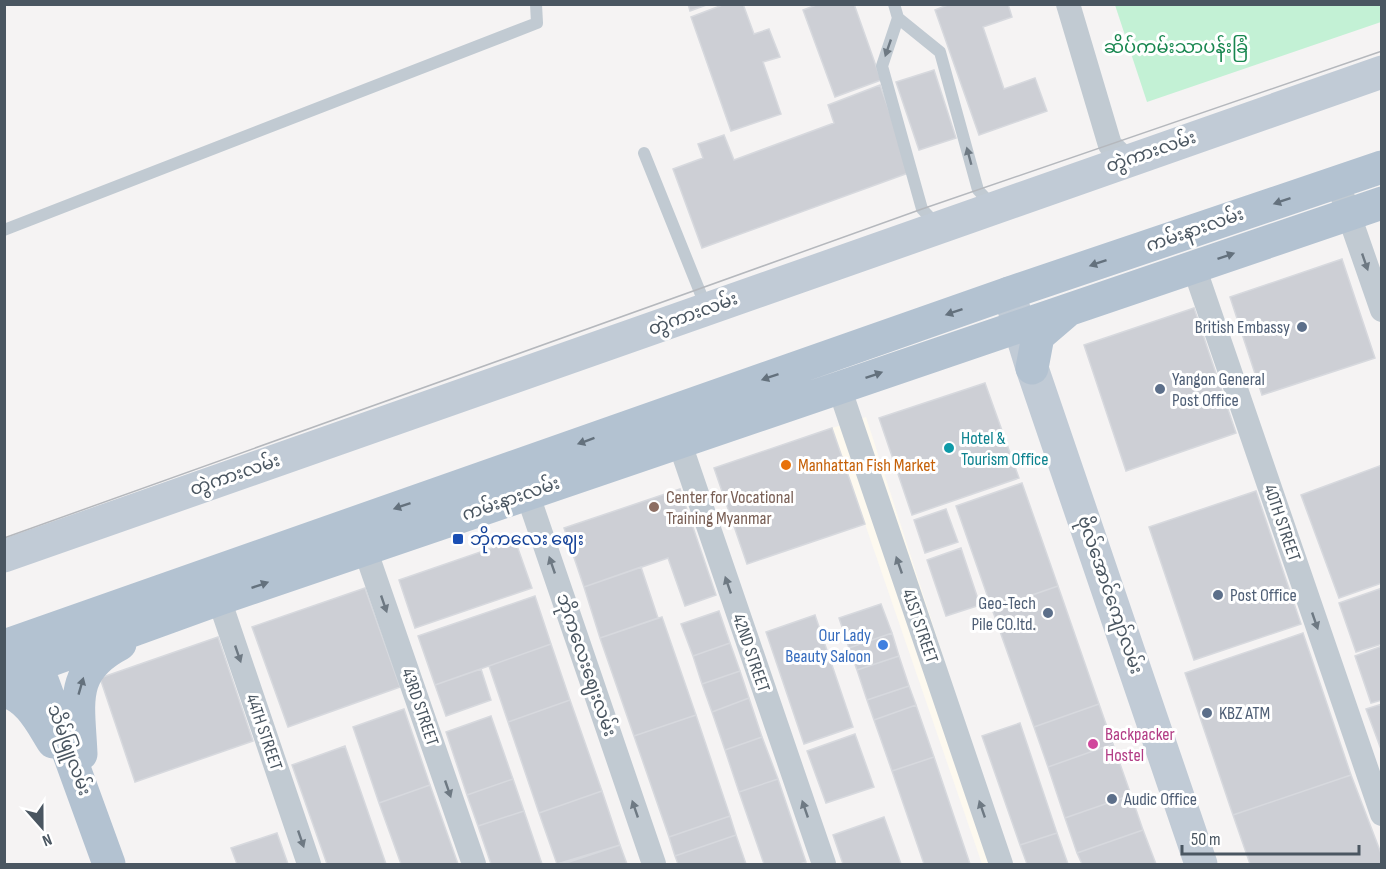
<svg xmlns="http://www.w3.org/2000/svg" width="1386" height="869" viewBox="0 0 1386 869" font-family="'Sofia Sans Condensed','Noto Sans Myanmar',sans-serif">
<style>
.commercial{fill:#fdf9ef}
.green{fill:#c3f1d5}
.building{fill:#cdcfd5;stroke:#d7d9de;stroke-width:1.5}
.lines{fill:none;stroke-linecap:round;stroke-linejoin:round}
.lane{stroke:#c1cad2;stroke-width:12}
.street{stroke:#c1cad2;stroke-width:24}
.secondary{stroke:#c1cbd6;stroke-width:33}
.primary{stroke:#b3c2d1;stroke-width:33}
.tram{stroke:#b5b8bd;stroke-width:1.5}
.oneway{fill:#6e7983}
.oneway2{fill:#64717d}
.service-dot{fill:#5c6f8a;stroke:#fff;stroke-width:2}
.culture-dot{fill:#0f9aa8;stroke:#fff;stroke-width:2}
.food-dot{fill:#e8710a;stroke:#fff;stroke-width:2}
.education-dot{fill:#8d6e63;stroke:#fff;stroke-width:2}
.transit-dot{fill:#1a4fb4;stroke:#fff;stroke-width:2}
.shop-dot{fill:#3f7fe0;stroke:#fff;stroke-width:2}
.hotel-dot{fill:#d1479c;stroke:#fff;stroke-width:2}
.labels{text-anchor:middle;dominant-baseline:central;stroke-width:6;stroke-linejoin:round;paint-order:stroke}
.park-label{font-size:18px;fill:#17864f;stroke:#fff}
.street-label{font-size:18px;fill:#4a5661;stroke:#fff}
.service-label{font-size:18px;fill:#4e5e75;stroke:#fff;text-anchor:start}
.culture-label{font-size:18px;fill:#0d838f;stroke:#fff;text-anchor:start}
.food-label{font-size:18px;fill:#c56008;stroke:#fff;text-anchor:start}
.education-label{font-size:18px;fill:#785e54;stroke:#fff;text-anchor:start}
.transit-label{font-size:18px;fill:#164399;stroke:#fff;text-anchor:start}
.shop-label{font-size:18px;fill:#366cbe;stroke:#fff;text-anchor:end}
.hotel-label{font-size:18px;fill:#b23c85;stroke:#fff;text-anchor:start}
</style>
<rect width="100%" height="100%" fill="#f5f3f3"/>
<path class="commercial" d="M866,417l106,329 41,118h-31l-150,-436z"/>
<path class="green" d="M1115,5h266v17l-234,80z"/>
<path class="building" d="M688,4h21l-19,7z
M725,4h18l11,30 15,-5 11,28 -17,5 18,52 -50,17 -40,-114z
M819,4h35l27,76 -46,17 -32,-87z
M950,4h58l4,13 -29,10 21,62 31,-11 12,33 -68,24 -44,-125z
M934,70l22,68 -37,12 -23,-68z
M880,85l31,87 -209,76 -29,-79 30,-11 -5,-14 26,-9 10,25 100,-37 -6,-18z
M1342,259l33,99 -113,37 -32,-98z
M1194,308l42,125 -110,38 -42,-126z
M985,383l34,95 -107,37 -33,-97z
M832,428l33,96 -118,40 -33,-96z
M1382,465v118l-43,15 -38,-103z
M1022,483l36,103 -66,23 -36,-103z
M680,489l36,106 -31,11 -17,-48 -84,29 -20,-59z
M1256,491l45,133 -107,36 -45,-133z
M946,509l12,33 -33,11 -11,-33z
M515,540l17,48 -117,40 -16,-48z
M961,548l19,57 -34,11 -19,-56z
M641,567l17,51 -58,20 -16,-51z
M1058,586l41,118 -65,23 -42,-118z
M365,588l35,99 -112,40 -36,-100z
M1382,588v56l-26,8 -17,-49z
M535,596l16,48 -116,41 -17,-49z
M881,604l11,29 -43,15 -10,-30z
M719,611l11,32 -37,13 -12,-32z
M815,615l38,112 -49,17 -38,-112z
M662,617l34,98 -62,21 -34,-98z
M892,633l7,23 -42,14 -8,-22z
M1303,633l48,142 -118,40 -48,-142z
M218,637l35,104 -118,41 -35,-104z
M730,643l10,28 -38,13 -9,-28z
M551,644l19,56 -62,22 -19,-56z
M1382,646v54l-11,3 -16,-47z
M899,656l10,30 -42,14 -10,-30z
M481,669l10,31 -45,16 -11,-31z
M740,671l9,27 -37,14 -10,-28z
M909,686l7,19 -42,15 -7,-20z
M749,698l13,39 -37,13 -13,-38z
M570,700l32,91 -63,22 -31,-91z
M1099,704l14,40 -65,23 -14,-40z
M1382,704v48l-16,-43z
M916,705l18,52 -42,14 -18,-51z
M404,709l26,76 -51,18 -26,-76z
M696,715l34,101 -61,21 -35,-101z
M491,716l22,63 -46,16 -21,-63z
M1020,723l37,110 -37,12 -38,-109z
M855,734l19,53 -48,16 -19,-52z
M762,737l16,42 -39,13 -14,-42z
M1113,744l18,51 -66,23 -17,-51z
M345,746l41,118h-59l-35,-99z
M934,757l36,107h-46l-32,-93z
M1351,775l31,81v8h-132l-17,-49z
M513,779l11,32 -46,15 -11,-31z
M778,779l28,83 -6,2h-36l-25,-72z
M430,785l28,79h-57l-22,-61z
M602,791l18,54 -63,19 -18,-51z
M1131,795l12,35 -66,23 -12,-35z
M524,811l18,53h-51l-13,-38z
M730,816l6,19 -61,21 -6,-19z
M884,817l17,47h-58l-10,-29z
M1143,830l13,34h-74l-5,-11z
M277,833l11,31h-51l-6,-16z
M1057,833l11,31h-41l-7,-19z
M736,835l10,29h-68l-3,-8z
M620,845l7,19h-64z"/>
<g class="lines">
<path class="lane" d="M894,4l4,14
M644,153l62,154
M937,225l-15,-16 -40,-143 16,-48 42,34 38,138 15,16
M4,230l533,-207 -1,-19"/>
<path class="street" d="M1068,4l42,141 17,16
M1343,198l39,112
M1194,267l188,547
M839,387l162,477
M679,441l145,423
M522,478l132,386
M365,549l109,315
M219,599l90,265"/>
<path class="secondary" d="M1009,293l23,75 169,496
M4,556l1378,-484"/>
<path class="primary" d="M1032,368l6,-32 28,-24
M29,644l80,220
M4,646l1005,-353 373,-126
M4,677l215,-78 1163,-396
M4,691c25,6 37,32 49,51
M81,754c-2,-50 -13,-83 39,-110"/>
<path class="tram" d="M4,538l918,-329 460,-158"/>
</g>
<defs><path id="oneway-solid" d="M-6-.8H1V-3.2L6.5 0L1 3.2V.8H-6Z" transform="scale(1.5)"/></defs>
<g class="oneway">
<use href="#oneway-solid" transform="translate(888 48) rotate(109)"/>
<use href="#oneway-solid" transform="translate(969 156) rotate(-105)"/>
<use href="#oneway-solid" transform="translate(1365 262) rotate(71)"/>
<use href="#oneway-solid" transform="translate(552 565) rotate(-109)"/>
<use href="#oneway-solid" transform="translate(899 565) rotate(-109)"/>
<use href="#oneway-solid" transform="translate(728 585) rotate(-109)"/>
<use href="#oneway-solid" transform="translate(384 604) rotate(71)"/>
<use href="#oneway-solid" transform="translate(1315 621) rotate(71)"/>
<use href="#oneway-solid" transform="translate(238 654) rotate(71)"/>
<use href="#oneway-solid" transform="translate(448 789) rotate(71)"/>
<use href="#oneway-solid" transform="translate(635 809) rotate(-109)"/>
<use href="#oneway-solid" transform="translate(805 809) rotate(-109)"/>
<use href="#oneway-solid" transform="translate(982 809) rotate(-109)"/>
<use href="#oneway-solid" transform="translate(301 839) rotate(71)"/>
</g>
<g class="oneway2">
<use href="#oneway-solid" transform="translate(1282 201) rotate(161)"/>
<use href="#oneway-solid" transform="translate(1226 256) rotate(-19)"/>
<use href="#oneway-solid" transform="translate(1098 263) rotate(161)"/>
<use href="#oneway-solid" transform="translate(954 312) rotate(161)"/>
<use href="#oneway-solid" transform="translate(874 375) rotate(-19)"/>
<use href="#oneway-solid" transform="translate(770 377) rotate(161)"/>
<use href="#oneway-solid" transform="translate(586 441) rotate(160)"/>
<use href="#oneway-solid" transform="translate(402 506) rotate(161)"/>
<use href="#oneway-solid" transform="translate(260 585) rotate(-19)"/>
<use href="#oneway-solid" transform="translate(81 686) rotate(-74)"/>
</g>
<g class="service-dot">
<circle cx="1302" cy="327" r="6"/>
<circle cx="1160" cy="389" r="6"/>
<circle cx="1218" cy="595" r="6"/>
<circle cx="1048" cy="613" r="6"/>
<circle cx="1207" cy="713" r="6"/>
<circle cx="1112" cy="799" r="6"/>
</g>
<circle class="culture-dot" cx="949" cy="448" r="6"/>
<circle class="food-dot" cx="786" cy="465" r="6"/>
<circle class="education-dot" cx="654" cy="507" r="6"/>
<rect class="transit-dot" x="452" y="533" width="12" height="12" rx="3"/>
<circle class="shop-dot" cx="883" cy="645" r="6"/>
<circle class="hotel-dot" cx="1093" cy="744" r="6"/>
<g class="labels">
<g class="park-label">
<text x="1176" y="47">ဆိပ်ကမ်းသာပန်းခြံ</text>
</g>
<g class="street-label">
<text transform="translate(1151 152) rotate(-19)">တွဲကားလမ်း</text>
<text transform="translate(1195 230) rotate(-19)">ကမ်းနားလမ်း</text>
<text transform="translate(693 314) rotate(-20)">တွဲကားလမ်း</text>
<text transform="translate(235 475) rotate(-19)">တွဲကားလမ်း</text>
<text transform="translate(511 499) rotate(-19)">ကမ်းနားလမ်း</text>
<text transform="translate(1282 523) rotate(71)">40TH STREET</text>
<text transform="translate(1110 595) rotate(71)">ဗိုလ်အောင်ကျော်လမ်း</text>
<text transform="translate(920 626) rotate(71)">41ST STREET</text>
<text transform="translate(751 653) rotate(71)">42ND STREET</text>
<text transform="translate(586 665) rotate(71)">ဘိုကလေးဈေးလမ်း</text>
<text transform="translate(420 707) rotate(71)">43RD STREET</text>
<text transform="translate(264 732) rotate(71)">44TH STREET</text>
<text transform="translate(69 750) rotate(70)">သိမ်ဖြူလမ်း</text>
</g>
<g class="service-label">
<text x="1290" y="327" text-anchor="end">British Embassy</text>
<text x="1172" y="379">Yangon General<tspan x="1172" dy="21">Post Office</tspan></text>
<text x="1230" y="595">Post Office</text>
<text x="1036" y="603" text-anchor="end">Geo-Tech<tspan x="1036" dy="21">Pile CO.ltd.</tspan></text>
<text x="1219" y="713">KBZ ATM</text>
<text x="1124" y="799">Audic Office</text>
</g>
<g class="culture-label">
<text x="961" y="438">Hotel &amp;<tspan x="961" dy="21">Tourism Office</tspan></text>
</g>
<g class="food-label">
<text x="798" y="465">Manhattan Fish Market</text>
</g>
<g class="education-label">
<text x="666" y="497">Center for Vocational<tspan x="666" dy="21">Training Myanmar</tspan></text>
</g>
<g class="transit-label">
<text x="470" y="539">ဘိုကလေး ဈေး</text>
</g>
<g class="shop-label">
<text x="871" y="635">Our Lady<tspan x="871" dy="21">Beauty Saloon</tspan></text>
</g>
<g class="hotel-label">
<text x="1105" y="734">Backpacker<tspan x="1105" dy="21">Hostel</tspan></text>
</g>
</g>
<rect width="1386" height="869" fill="none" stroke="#4a5661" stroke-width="12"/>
<g transform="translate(42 827) rotate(159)" stroke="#ffffff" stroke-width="4.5" paint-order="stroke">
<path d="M0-4.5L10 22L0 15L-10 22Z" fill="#4a5661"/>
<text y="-9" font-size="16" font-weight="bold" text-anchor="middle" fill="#4a5661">N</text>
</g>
<path d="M1182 845v9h177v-9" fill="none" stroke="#4a5661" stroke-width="3"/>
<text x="1191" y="845" font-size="18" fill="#4a5661" stroke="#ffffff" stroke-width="4.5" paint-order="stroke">50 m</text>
</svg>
